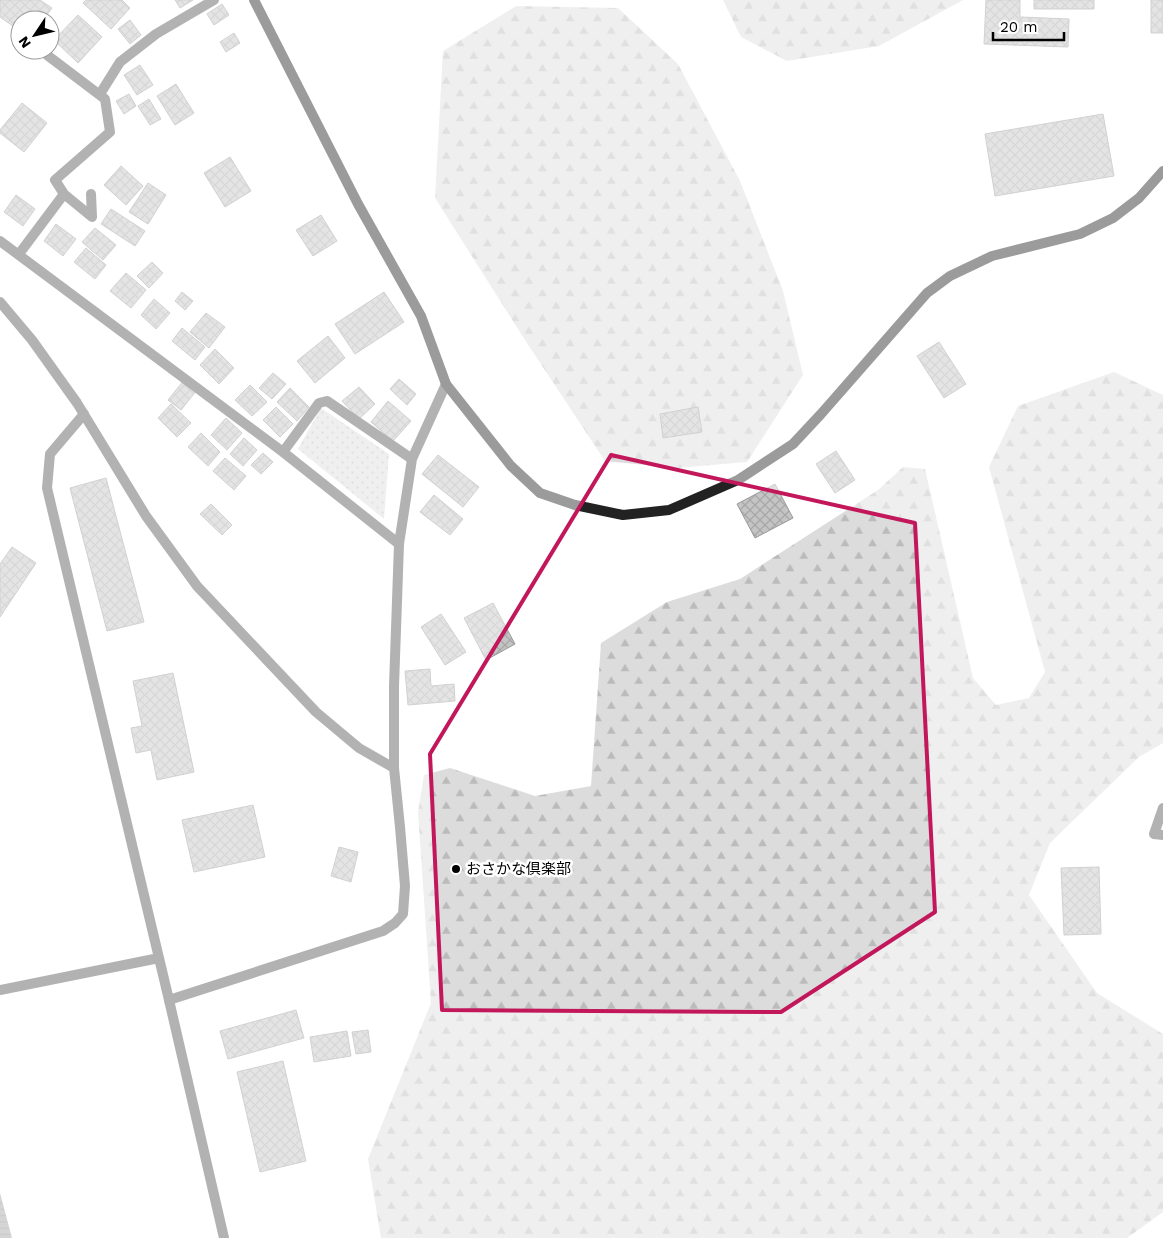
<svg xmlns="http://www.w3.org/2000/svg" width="1163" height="1238" viewBox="0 0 1163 1238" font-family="'Work Sans','Noto Sans JP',sans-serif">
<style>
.grass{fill:url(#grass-dots)}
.forest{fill:url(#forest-firs)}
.water{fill:url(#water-rules)}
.building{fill:url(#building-cross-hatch);stroke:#999}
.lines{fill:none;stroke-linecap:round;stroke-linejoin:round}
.lane{stroke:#555;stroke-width:10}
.street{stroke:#555;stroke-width:10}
.secondary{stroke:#222;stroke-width:10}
.marked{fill:none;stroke:#c2185b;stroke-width:4;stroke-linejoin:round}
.poi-dot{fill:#000;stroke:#fff;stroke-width:2}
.labels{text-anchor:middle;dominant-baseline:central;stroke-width:5;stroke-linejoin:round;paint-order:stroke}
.poi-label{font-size:15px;fill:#000;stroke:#fff;text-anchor:start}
</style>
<defs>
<pattern id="grass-dots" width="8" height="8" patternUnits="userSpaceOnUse" patternTransform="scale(1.25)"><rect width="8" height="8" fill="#dcdcdc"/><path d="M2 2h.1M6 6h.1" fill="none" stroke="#bbb" stroke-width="1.8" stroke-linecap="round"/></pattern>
<pattern id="forest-firs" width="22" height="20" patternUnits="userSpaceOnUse" patternTransform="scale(1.25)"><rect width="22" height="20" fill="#dcdcdc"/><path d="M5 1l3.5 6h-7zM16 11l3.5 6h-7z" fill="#bbb"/></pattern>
<pattern id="water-rules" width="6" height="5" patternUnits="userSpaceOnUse" patternTransform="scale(1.25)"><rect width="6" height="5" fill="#a3a3a3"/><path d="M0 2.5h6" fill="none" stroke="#8b8b8b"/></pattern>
<pattern id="building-cross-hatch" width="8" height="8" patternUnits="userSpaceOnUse" patternTransform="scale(1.25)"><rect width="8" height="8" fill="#c4c4c4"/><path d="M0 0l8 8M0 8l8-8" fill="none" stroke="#a7a7a7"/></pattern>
</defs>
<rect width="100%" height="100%" fill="#fff"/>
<path class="grass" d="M321,408l68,46 -5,65 -86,-70z"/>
<path class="forest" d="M723,0h240l-84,46 -92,15 -46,-24z
M516,6l102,2 60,56 62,117 43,110 20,84 -56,87 -70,6 -72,-7 -80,-121 -90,-142 8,-147z
M1114,372l49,23v348l-24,14 -89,86 -21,52 68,98 66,41v178l-36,26h-746l-13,-79 63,-156 -13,-191 6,-37 26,-7 85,28 56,-10 10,-143 66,-41 73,-23 138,-89 25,-23 22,2 48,209 23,27 33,-7 16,-26 -56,-205 29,-61z"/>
<path class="water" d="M0,1193l12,45h-12z"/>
<path class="building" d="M0,0h40l12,8 -9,12h-23v11l-20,-14z
M86,0h36l8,8 -19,21 -28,-26z
M175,0h18l-13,8z
M986,0h34v17l49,2 -1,28 -84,-3z
M1034,0h60v9h-60z
M1151,0h12v33h-12z
M222,4l7,11 -15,10 -7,-11z
M78,15l24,22 -24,26 -24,-23z
M130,20l11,15 -11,9 -12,-15z
M234,33l6,10 -14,9 -6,-10z
M140,65l13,20 -16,10 -13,-20z
M176,84l18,29 -19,12 -18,-29z
M129,94l7,12 -12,8 -8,-13z
M149,99l12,20 -11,6 -12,-19z
M22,103l25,20 -23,29 -24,-19v-3z
M1103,114l11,62 -119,20 -10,-62z
M230,157l21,34 -26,16 -21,-34z
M121,166l22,20 -17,19 -22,-20z
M148,183l18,12 -18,29 -19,-12z
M16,195l19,14 -12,17 -19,-14z
M111,209l34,22 -10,15 -34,-22z
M321,215l16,26 -24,15 -17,-26z
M56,224l20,15 -13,17 -19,-15z
M95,228l21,17 -13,15 -21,-18z
M86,248l20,17 -11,14 -21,-17z
M152,262l11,11 -14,15 -12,-12z
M126,273l20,17 -15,18 -21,-17z
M182,292l11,9 -8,9 -10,-9z
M384,292l20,30 -49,32 -20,-30z
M154,299l16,14 -14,16 -15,-14z
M206,313l19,14 -16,21 -19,-16z
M182,328l23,19 -10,13 -23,-19z
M328,336l17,22 -30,25 -18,-22z
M939,342l27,42 -22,14 -27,-42z
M215,349l19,19 -15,16 -19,-19z
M273,373l13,11 -14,15 -13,-11z
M399,379l17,15 -9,11 -17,-16z
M184,380l13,10 -16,20 -13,-10z
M250,385l17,17 -15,14 -17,-16z
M359,387l16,17 -16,15 -17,-18z
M290,388l19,19 -12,14 -20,-19z
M388,401l23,20 -18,20 -22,-19z
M171,404l20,19 -14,14 -19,-19z
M276,407l17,17 -13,13 -17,-17z
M698,407l4,25 -39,6 -3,-24z
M226,418l16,15 -15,17 -16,-15z
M201,433l19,19 -12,14 -20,-19z
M244,438l13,12 -14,16 -13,-12z
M836,451l19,29 -20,13 -19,-29z
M263,453l10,9 -12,12 -10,-9z
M438,455l41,32 -16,20 -41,-33z
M225,458l21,18 -12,14 -21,-19z
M106,478l38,144 -37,9 -37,-143z
M775,484l18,34 -38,20 -18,-34z
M434,495l29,24 -13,16 -30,-23z
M211,504l21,21 -10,10 -22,-21z
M12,547l24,16 -36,54v-53z
M493,603l22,41 -29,16 -22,-42z
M441,614l25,38 -21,13 -24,-38z
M430,669l1,17 23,-2 1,17 -47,4 -3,-34z
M173,673l21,99 -37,8 -6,-30 -15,3 -5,-25 11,-2 -9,-45z
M253,805l12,52 -71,15 -12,-52z
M339,847l19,5 -7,30 -20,-6z
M1099,867l2,67 -37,1 -3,-67z
M296,1010l8,28 -76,21 -8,-28z
M368,1030l3,22 -15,2 -4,-22z
M347,1031l4,25 -37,6 -4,-25z
M283,1061l23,100 -46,11 -23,-100z"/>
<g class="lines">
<path class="lane" d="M84,414l-34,40 -3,34 122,512
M0,990l159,-32"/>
<path class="street" d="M100,94l20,-32 36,-28 58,-34
M64,194l28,23 -1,-23
M0,241l283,211 116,92
M19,254l45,-60 -9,-14 55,-48 -5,-33 -58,-44 -1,-5
M0,302l32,38 45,63 69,113 51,70 119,126 43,36 35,20
M283,452l36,-49 8,-2 85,58
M1163,808l-9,26 9,1
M224,1238l-55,-238 214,-69 12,-8 8,-9 2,-28 -5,-59 -6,-59v-82l5,-142 13,-85 34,-75"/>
<path class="secondary" d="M254,0l104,204 63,112 25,68 65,82 29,27 35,12 48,10 46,-5 69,-30 55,-36 28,-30 106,-121 23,-17 42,-20 88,-22 33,-16 26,-20 24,-27"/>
</g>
<path d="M0 0H1163V1238H0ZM611,455l304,68 20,389 -154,100 -339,-2 -12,-256z" fill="#fff" fill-opacity=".55" fill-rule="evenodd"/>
<path class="marked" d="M611,455l304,68 20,389 -154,100 -339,-2 -12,-256z"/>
<circle class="poi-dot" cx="456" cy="869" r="5"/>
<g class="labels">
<g class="poi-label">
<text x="466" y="869">おさかな倶楽部</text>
</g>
</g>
<g transform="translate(35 35) rotate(235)"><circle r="24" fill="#ffffff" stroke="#999999"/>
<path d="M0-4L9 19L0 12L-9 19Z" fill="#000000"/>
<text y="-8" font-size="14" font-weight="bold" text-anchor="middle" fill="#000000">N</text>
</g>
<path d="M993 32v8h71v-8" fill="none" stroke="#000000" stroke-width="2.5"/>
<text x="1000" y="32" font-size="15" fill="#000000" stroke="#ffffff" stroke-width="4" paint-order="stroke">20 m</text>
</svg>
